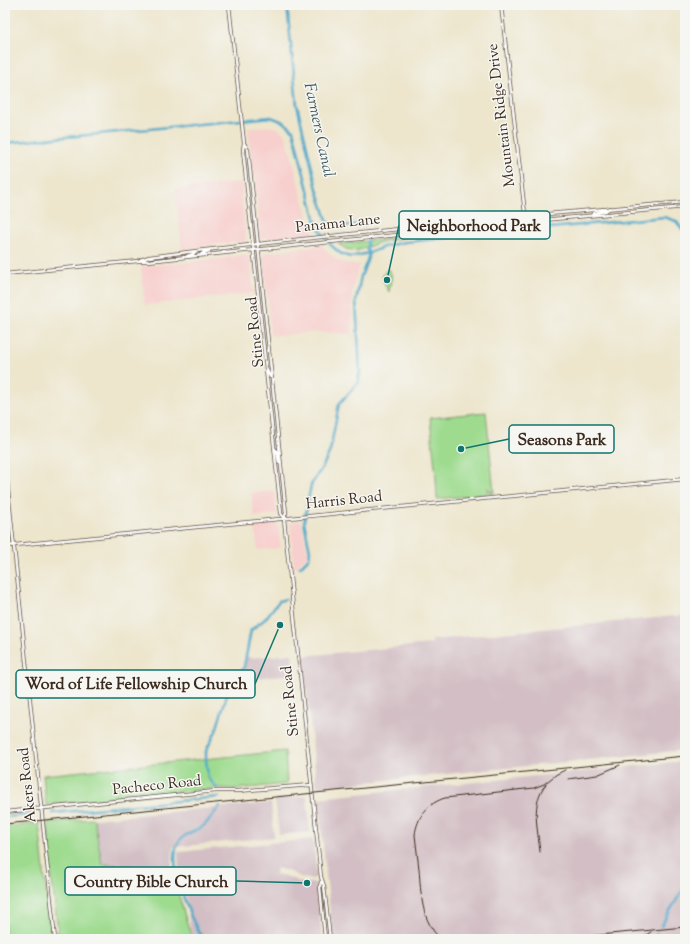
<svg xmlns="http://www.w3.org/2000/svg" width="690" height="944" viewBox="0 0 690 944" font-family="'Sorts Mill Goudy',serif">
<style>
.built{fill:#f7d0ce}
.industrial{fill:#d2bec4}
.green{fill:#9edb8f;stroke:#6c8256}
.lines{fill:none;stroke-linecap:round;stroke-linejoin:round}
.canal{stroke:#4ba7c9;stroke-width:2.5}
.secondary-casing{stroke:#564638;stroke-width:4}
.secondary{stroke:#fff;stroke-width:2.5}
.rail{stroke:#3b2a1e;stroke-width:1}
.labels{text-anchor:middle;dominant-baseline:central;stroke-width:3;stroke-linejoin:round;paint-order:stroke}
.street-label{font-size:15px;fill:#3b2a1e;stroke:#f6f6f2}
.water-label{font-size:16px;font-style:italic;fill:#415c62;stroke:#f6f6f2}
.leader{fill:none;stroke:#0f766e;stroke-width:1.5}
.callout-dot{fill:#0f766e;stroke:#f6f6f2;stroke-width:1.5}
.callout{fill:#f6f6f2;stroke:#0f766e;stroke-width:1.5}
.callout-label{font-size:16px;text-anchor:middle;font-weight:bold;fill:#3b2a1e}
</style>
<rect width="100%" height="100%" fill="#f6f6f2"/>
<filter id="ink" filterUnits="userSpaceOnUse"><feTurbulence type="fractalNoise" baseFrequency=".025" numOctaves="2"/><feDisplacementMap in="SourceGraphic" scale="8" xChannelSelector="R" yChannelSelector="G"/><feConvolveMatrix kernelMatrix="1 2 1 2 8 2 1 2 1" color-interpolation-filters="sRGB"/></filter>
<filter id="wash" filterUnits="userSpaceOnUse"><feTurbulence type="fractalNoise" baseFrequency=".012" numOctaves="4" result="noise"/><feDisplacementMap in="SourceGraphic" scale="16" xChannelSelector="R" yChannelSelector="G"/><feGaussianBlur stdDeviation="0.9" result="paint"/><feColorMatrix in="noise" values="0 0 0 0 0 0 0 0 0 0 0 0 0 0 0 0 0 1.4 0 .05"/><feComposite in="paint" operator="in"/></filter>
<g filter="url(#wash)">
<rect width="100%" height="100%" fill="#ede6cd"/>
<path class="built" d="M268,126l10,2 8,8 23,85 5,13 -52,5 -2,-2 -5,-49 2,-3 -1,-6 -3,-2 -5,-49z
M242,182v13l-2,3h2l4,40 -2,4h-8l-54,8 -7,-61z
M322,245l8,10 9,6 10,3h11l-5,16 -3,15v39l-36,-2 -44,4 -2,-2 -1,-16 -6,-63 2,-2z
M246,255l4,3 4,35 -109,12 -4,-37 2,-2 37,-3z
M275,491l2,23 -23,3 -3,-24z
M301,521l7,33 -2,3 -8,8 -2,3h-2l-4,-43 1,-3z
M276,524l2,2 3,22 -23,2 -3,-24z"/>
<path class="industrial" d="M685,615v135l-368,37 -14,-131 129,-12v-4z
M292,654l2,20 -59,6 7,-11 3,-12h4l1,1z
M685,761v178h-352l-15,-141z
M307,796l3,36 -31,3 -4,-36z
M271,803l3,34 -101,10 -2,22 -69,-5 -8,-45z
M313,839l4,38 -6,2 -8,-1 -15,-7 -11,-3 -1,6 10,2 17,7h13l6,56h-131l-4,-38 -8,-29 -1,-20z"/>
<path class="green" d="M408,237l-24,4 -28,10 -10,-2 -8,-5z
M387,270h2c5,6 1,14 0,22 -4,-8 -11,-15 -2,-22z
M486,412l8,81 -5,1v-2h3v-2h-3l-1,-2h-1v6l-50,5 -1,-21 -6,-60z
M5,500l5,38 -1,3 -4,2z
M285,751l2,33 -50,5 -15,-1 -176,17 -3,-30z
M94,819l8,45 69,5 20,67 -28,3h-104l-9,-74 -2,-43z
M39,823l12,116h-46v-112z"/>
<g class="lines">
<path class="canal" d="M287,5l10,100 20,84 10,31c9,11 25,3 37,5
M5,143l266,-26c11,4 14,5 22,13l24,96 15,20 8,7 10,4 19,-4 17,-7 19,-4 259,-25 12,4 9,12
M300,567l9,-9 1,-7 -6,-29 7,-37 12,-19 7,-15 9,-47 19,-21 2,-12 -4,-70 5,-25 6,-15 2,-8 -2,-3v-9
M217,788l-9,-10 -2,-19v-8l10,-20 13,-43 8,-9 7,-12 7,-37 14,-11 14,-18 7,-2
M53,813l166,-16
M5,817l25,-2
M661,926l24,-40
M203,939c-12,-19 -39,-79 -23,-99 6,-7 15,-8 22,-13 7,-5 12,-14 18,-21
M653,939l4,-6"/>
</g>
</g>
<g filter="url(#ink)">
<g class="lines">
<defs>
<path id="secondary" d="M229,5l15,138 -1,7 38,363 3,6 37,358 3,9 6,53
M501,5l25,217
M244,143l4,7 38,363 -2,5
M592,215l2,-2 12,-2 3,-3
M431,230l7,-2 2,-3
M200,255l3,-2 6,-2
M187,256l6,-2 3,-3
M140,260l9,-3 47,-6 116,-13 213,-22 160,-14
M5,274l133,-13h10l373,-39 164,-15
M266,367l4,10
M275,449l2,2 2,12
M5,461l50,478
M5,546l680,-67
M5,812l211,-21h22l73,-6
M321,882l-1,4 5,53"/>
</defs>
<use href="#secondary" class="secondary-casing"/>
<use href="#secondary" class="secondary"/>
<path class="rail" d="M568,779l29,-4 23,-10
M5,824l680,-68
M540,852c-2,-23 -10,-49 6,-68
M441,939c-20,-17 -20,-46 -22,-70 -1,-11 -3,-23 -4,-34 2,-18 13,-32 30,-37l89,-10 10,-4 13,-10 8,-4
M556,939l129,-12
M639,939l12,-7"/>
</g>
</g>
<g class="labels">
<g class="street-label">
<text transform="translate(502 115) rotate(-97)">Mountain Ridge Drive</text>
<text transform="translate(338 224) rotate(-6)">Panama Lane</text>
<text transform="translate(256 332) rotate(-96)">Stine Road</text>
<text transform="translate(344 501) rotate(-6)">Harris Road</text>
<text transform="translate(291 701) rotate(-96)">Stine Road</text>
<text transform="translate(28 785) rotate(-96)">Akers Road</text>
<text transform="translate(157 786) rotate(-6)">Pacheco Road</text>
</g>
<g class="water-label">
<text transform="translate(318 130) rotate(78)">Farmers Canal</text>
</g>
</g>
<path class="leader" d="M387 280L399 225M461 449L509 439M280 625L255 684M307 883L236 881"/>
<g class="callout-dot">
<circle cx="387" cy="280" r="4"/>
<circle cx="461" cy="449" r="4"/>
<circle cx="280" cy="625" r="4"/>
<circle cx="307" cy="883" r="4"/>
</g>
<g class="callout">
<rect x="399" y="211" width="151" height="28" rx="4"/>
<rect x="509" y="425" width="105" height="28" rx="4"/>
<rect x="16" y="670" width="239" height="28" rx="4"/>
<rect x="65" y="867" width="171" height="28" rx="4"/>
</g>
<g class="callout-label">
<text x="474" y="231">Neighborhood Park</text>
<text x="562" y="445">Seasons Park</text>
<text x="136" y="689">Word of Life Fellowship Church</text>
<text x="151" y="887">Country Bible Church</text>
</g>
<rect width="690" height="944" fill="none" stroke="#f6f6f2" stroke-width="20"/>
</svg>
